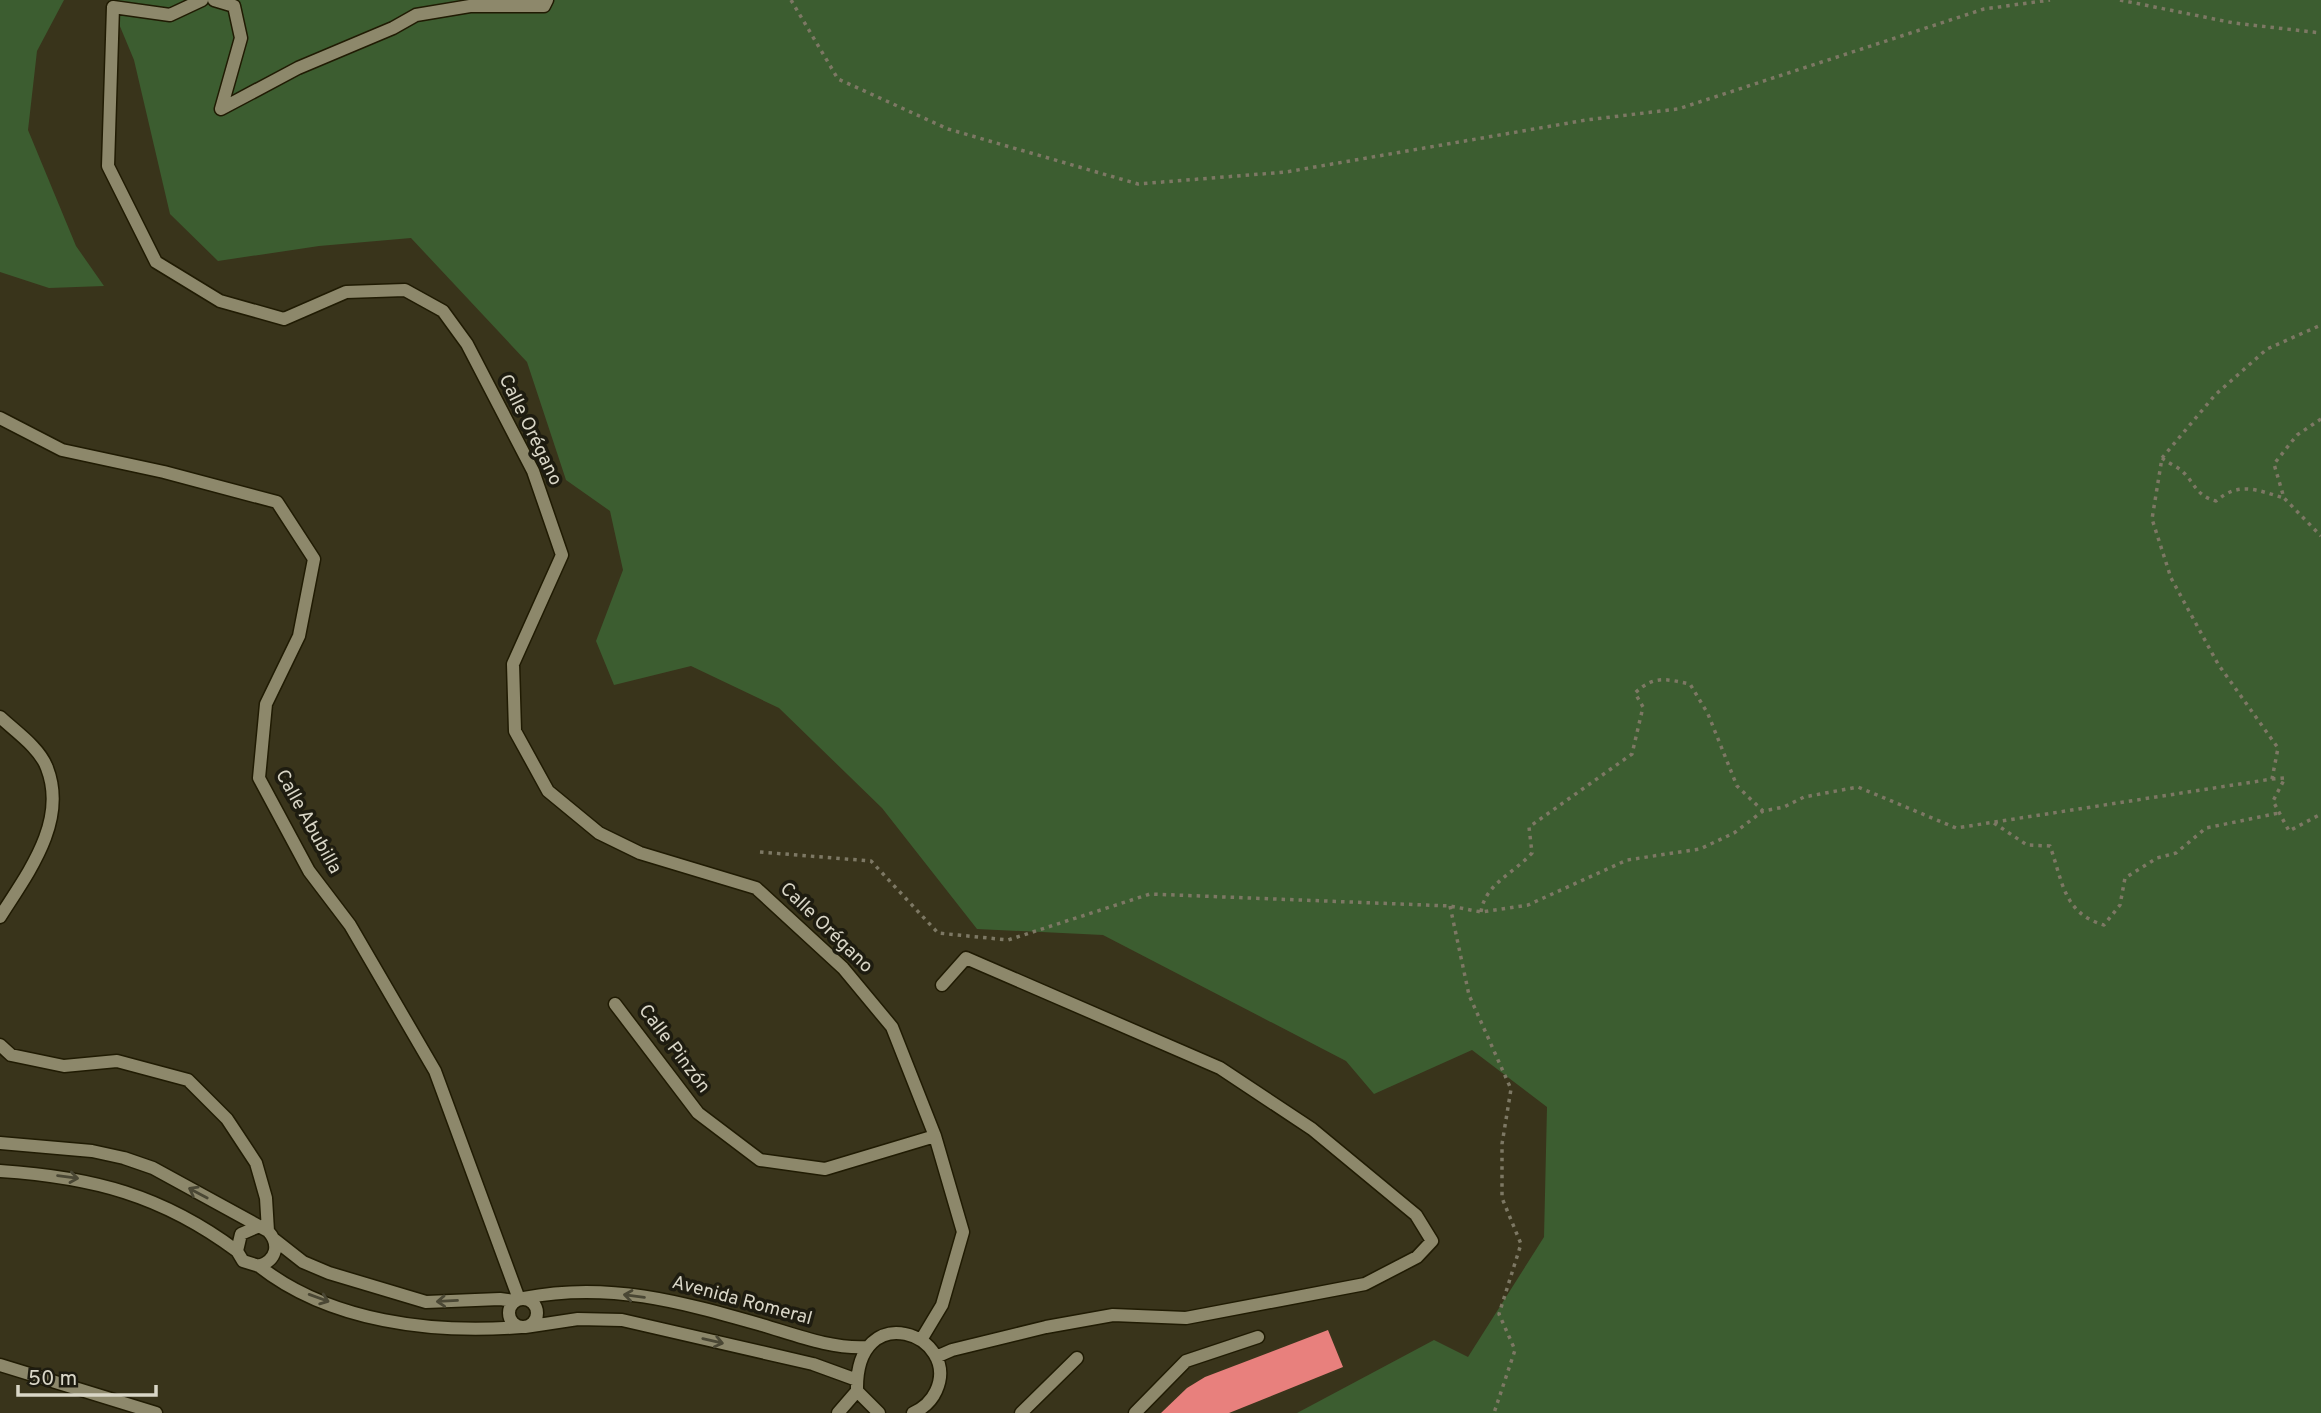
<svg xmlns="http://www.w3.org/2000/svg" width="2321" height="1413" viewBox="0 0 2321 1413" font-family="Overpass,sans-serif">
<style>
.green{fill:#3c5d30}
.building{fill:#e8807d}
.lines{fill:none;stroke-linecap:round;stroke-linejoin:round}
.minor-casing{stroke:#201b03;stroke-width:15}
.path{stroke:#7d7864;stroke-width:3.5;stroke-dasharray:3.5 5;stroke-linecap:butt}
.minor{stroke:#8d886b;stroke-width:12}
.oneway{stroke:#4a4734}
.labels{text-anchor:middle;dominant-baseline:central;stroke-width:7;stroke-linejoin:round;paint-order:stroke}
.street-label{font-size:19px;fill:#d9d6c7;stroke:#1e1c10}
</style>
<rect width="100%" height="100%" fill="#39341b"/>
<path class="green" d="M0,0h64l-27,51 -9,79 48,116 28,40 -55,2 -49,-16z
M109,0h2212v1413h-1024l137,-73 34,17 76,-120 3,-130 -75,-57 -98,44 -28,-33 -243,-126 -126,-6 -95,-121 -103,-100 -88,-42 -77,19 -18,-44 27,-71 -13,-59 -44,-31 -39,-118 -116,-124 -92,8 -101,15 -48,-47 -36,-154z"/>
<path class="building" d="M1328,1330l15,37 -114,46h-68l26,-25 18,-11z"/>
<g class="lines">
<defs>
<path id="minor" d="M202,0l-32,15 -57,-8 -5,159 48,96 64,39 64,18 62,-27 59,-2 38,21 24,33 66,127 29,84 -49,109 2,67 33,60 51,42 41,20 116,35 87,80 49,59 43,109 28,96 -21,73 -21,35
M214,0l20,6 7,32 -20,71 77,-41 95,-40 23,-13 54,-9h74l3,-6
M0,418l62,32 102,22 113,30 37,57 -15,77 -33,68 -7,74 50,93 41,54 85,146 84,228
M0,717c15,14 40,31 47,51 21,54 -20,106 -47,149
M615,1004l83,109 62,47 65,9 110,-33
M0,1045l11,10 53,11 53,-5 71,19 39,39 29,44 10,35 2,33
M0,1143l92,8 32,7 29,10 115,63c12,13 9,29 -9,35l-16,-5 -6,-10 4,-17 16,-7
M0,1171c92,6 162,24 237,80
M275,1240l28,22 26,11 97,29 74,-3 15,2
M259,1266c71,56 174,68 262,61
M524,1298c84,-17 157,4 238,27 34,10 69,24 105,22
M509 1313a14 14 0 1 1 28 0a14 14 0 1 1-28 0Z
M525,1327l53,-8 44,1 191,44 44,16
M936,1357l16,-7 94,-23 67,-12 73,3 179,-34 52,-27 15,-16 -16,-26 -104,-86 -92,-61 -254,-110 -24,27
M0,1365l156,48
M838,1413l19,-22
M879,1413l-22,-22c-2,-96 105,-56 79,0 -5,11 -12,17 -23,22
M1021,1413l56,-55
M1135,1413l51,-52 72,-24"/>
</defs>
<use href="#minor" class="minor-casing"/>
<path class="path" d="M791,0l47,79 110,50 190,55 148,-12 300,-52 92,-11 306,-100 66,-9
M2120,0l114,23 87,10
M2321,419l-24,16 -23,29 10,34 37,38
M2162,458c6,5 14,8 20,13 13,12 14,25 34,30 24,-20 40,-11 68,-3
M2272,779l13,-1 -12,23 16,30 32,-17
M1994,823l33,22 23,1c13,36 13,67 54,79l16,-20 5,-27 32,-20 19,-5 30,-25 73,-15
M760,852l111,9 67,72 70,7 142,-46 300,12 31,6 47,-7 99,-45 73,-11 34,-16 29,-22 21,-4 20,-10 54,-10 98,41 316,-49 6,-31 -60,-84 -47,-86 -19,-59 10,-61 53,-63 52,-46 54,-24
M1450,906l19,89 42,94 -9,55v54l19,46 -22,70 16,36 -21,63
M1481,912c4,-28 32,-38 51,-59l-3,-26 103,-73 11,-47 -8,-14c19,-18 31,-14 55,-9l18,30 29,72 26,25"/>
<use href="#minor" class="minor"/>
</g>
<defs><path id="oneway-shaft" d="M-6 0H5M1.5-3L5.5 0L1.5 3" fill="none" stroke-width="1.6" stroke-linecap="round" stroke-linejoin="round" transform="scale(1.75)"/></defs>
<g class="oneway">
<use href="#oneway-shaft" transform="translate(68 1177) rotate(7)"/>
<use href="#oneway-shaft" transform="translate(198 1193) rotate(-152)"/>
<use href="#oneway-shaft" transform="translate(634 1296) rotate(-173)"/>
<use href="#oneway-shaft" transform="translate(319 1298) rotate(20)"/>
<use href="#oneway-shaft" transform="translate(447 1301) rotate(177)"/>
<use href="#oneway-shaft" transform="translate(713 1341) rotate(13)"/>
</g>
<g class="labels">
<g class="street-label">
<text transform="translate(530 430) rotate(64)">Calle Orégano</text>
<text transform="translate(308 822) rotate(61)">Calle Abubilla</text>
<text transform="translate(826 928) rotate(44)">Calle Orégano</text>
<text transform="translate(674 1049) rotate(53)">Calle Pinzón</text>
<text transform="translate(742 1301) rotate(15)">Avenida Romeral</text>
</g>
</g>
<path d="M18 1385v10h138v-10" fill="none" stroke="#d9d6c7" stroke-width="3.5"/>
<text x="28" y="1385" font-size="21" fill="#d9d6c7" stroke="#1e1c10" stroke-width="5" paint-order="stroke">50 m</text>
</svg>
